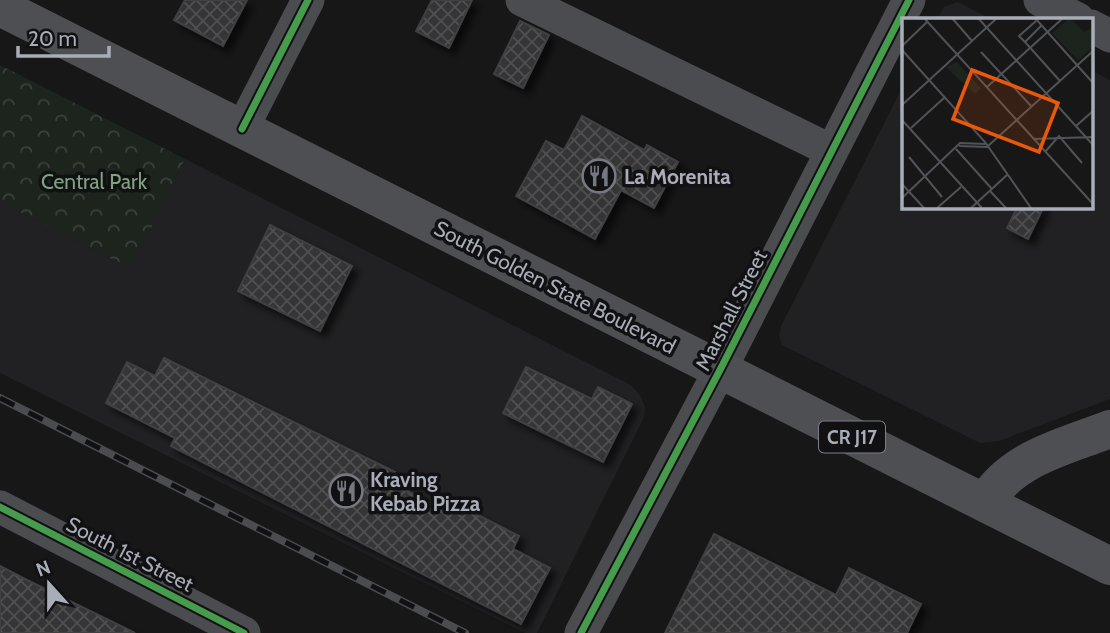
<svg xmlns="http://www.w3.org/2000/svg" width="1110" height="633" viewBox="0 0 1110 633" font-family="Cabin,sans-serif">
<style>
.built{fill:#212123}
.park{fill:url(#park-crowns)}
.building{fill:url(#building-cross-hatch);stroke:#3f4043;stroke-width:2;filter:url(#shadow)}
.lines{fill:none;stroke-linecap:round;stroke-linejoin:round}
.minor{stroke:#4b4c50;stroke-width:33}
.major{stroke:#4d4f52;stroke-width:38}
.rail-casing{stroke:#4b4c4f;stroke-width:8}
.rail{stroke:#111113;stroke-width:5;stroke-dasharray:16;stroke-linecap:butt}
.cycleway-casing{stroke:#111113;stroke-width:11}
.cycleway{stroke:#469c4c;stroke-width:7}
.labels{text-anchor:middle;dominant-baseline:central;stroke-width:7;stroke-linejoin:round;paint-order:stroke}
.shield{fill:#111113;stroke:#7b7e86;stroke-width:2}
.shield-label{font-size:19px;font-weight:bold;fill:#a8adb8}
.poi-label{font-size:21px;font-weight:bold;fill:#a8adb8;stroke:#111113;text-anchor:start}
.park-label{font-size:21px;fill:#7fa381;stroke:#111113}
.street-label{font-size:21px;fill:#a8adb8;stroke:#111113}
.inset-road{fill:none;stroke:#515357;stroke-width:2}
.view{fill:#e8590c;fill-opacity:0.15;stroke:#e8590c;stroke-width:3.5}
.inset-edge{fill:none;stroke:#a8adb8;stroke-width:3.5}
</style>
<defs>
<pattern id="park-crowns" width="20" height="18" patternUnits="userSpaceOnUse" patternTransform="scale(1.75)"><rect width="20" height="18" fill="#1d241e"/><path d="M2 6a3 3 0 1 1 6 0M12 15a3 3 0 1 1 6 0" fill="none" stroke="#3b413d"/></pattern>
<pattern id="building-cross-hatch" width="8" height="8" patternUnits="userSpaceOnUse" patternTransform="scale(1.75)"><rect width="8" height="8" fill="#353536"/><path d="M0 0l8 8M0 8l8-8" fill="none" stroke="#4f5051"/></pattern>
<filter id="shadow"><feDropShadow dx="6" dy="6" stdDeviation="3.5" flood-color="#0009"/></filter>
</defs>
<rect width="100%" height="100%" fill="#171717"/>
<path class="built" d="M957,2l3,1 31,16h-54l7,-12z
M1091,70l19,10v319l-111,42 -19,2 -198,-98 -3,-9 2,-10 122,-240 1,120h187z
M185,159l446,226 10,12 4,10 -1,10 -107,216h-12l-525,-260v-171l116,59 13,2 9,-8z"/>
<path class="park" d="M0,65l185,94 -47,96c-5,9 -13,9 -22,6l-116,-59z"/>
<path class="building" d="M185,0h62l-24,46 -49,-26z
M432,0h40l-23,48 -33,-17z
M520,21l29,14 -26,53 -29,-14z
M582,116l62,34 3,-5 31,17 -24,46 -33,-18 -26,49 -79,-43 30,-55 18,9z
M1018,206h26l-16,33 -21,-11z
M270,225l82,41 -32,65 -82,-40z
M164,358l231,114 -5,10 54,28 4,-10 71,36 -6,13 37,19 -29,56 -350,-178 4,-8 -69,-35 21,-41 28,14z
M526,367l66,32 6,-12 34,17 -29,58 -100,-49z
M714,534l122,61 13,-27 72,36 -14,29h-242z
M0,566l27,14 108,53h-135z"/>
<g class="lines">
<path class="minor" d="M522,0l310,151
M1040,0l38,19
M1091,26l19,10
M242,129l66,-129
M0,507l244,126
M581,633l139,-263 189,-370"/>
<path class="major" d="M0,7l1110,559
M985,503c26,-45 79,-56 125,-74"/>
<defs>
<path id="rail" d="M0,398l465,235"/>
</defs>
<use href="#rail" class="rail-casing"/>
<use href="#rail" class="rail"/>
<defs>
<path id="cycleway" d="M242,129l66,-129
M0,507l244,126
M581,633l139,-263 189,-370"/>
</defs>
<use href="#cycleway" class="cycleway-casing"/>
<use href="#cycleway" class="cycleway"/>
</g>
<defs>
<symbol id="restaurant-ring" viewBox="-11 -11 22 22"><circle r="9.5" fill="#111113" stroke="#757880" stroke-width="1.5"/><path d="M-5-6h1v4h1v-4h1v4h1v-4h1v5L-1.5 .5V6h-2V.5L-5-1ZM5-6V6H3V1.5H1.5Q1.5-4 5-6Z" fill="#757880"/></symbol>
</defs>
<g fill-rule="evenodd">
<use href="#restaurant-ring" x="580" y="157" width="38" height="38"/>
<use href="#restaurant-ring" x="327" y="472" width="38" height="38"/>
</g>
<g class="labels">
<rect class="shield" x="819" y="421.5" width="66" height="31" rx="5"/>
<g class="shield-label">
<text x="852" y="437">CR J17</text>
</g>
<g class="poi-label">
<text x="624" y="176">La Morenita</text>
<text x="370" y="479">Kraving<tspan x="370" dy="24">Kebab Pizza</tspan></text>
</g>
<g class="park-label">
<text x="94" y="181">Central Park</text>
</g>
<g class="street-label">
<text transform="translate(555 287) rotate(27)">South Golden State Boulevard</text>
<text transform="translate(731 310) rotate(-63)">Marshall Street</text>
<text transform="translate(130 554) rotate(27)">South 1st Street</text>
</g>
</g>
<g transform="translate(902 18)">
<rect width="191" height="191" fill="#171717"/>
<path d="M168,0l14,14 9,-5v20l-15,13 -26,-27z" fill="#1d241e"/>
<path d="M55,44l24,26 -6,6 -29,-27z" fill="#1d241e"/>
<path class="inset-road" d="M22,0l169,186M50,0l20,23M76,0l115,127M133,0l58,65M134,3l-17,15 6,6 16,-16M123,24l35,39M0,28l25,-24M0,32l83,92 46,66M79,34l51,55M85,69l76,-69M0,87l95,-87M0,102l80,88M174,108l17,-15M9,110l34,-31M131,121l60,-2M57,128l29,1M86,128l105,-95M54,131l36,40M143,134l14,-16 23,27M7,139l33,40M0,166l22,24M88,173l16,17M0,180l58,-55 26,1M35,190l24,-21M69,190l36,-33"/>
<path class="view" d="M70,52l86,33 -19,49 -86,-33z"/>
<rect width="191" height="191" class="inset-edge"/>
</g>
<g transform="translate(49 584) rotate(339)" stroke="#111113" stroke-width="5" paint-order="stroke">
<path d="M0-5L12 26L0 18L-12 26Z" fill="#a8adb8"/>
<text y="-10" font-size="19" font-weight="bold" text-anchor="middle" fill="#a8adb8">N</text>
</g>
<path d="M18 46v10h91v-10" fill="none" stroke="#a8adb8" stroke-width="3.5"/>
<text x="28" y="46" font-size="21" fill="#a8adb8" stroke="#111113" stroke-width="5" paint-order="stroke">20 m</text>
</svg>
